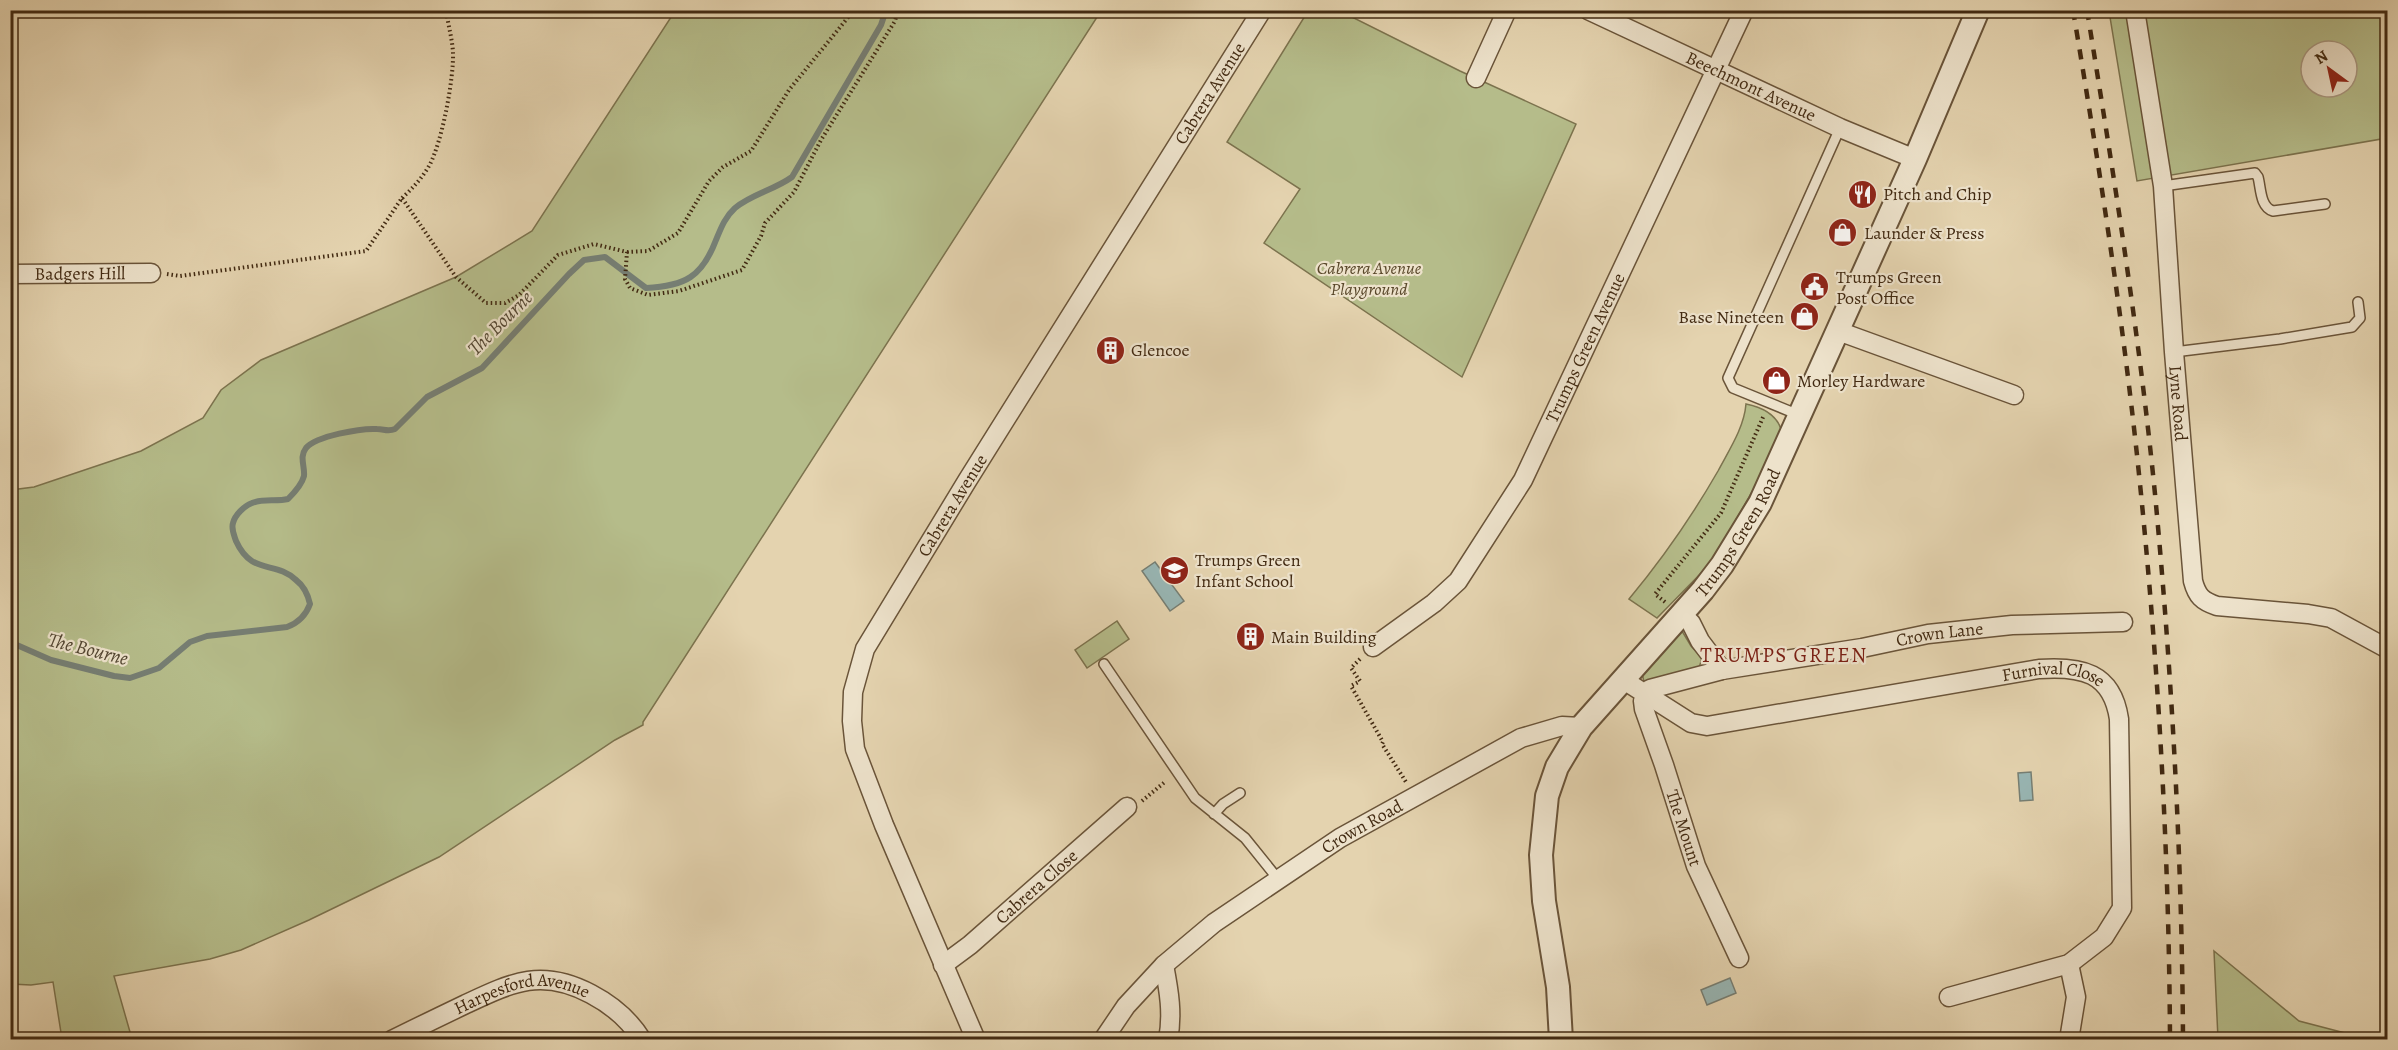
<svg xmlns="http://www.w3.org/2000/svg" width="2398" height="1050" viewBox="0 0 2398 1050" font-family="Alegreya,serif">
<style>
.green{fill:#b5bc8a;stroke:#7c734e;stroke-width:1.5;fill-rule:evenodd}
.water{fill:#98b6b4;stroke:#767e73;stroke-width:1.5}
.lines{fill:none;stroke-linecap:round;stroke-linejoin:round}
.stream{stroke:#767e73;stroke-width:6}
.service-casing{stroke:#6a5439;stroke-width:12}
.minor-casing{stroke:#6a5439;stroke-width:21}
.tertiary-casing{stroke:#6a5439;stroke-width:26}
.path{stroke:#422a12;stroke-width:4;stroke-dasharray:1.5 3;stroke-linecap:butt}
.service{stroke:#ede2cb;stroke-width:9}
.minor{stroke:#ede2cb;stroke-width:18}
.tertiary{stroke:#ede2cb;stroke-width:22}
.rail{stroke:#422a12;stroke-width:4.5;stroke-dasharray:10 10;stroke-linecap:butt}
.labels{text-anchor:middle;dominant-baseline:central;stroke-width:4.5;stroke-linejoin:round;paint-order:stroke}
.street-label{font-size:18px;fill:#422a12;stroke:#ede2cb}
.poi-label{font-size:18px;fill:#422a12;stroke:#ede2cb;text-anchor:start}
.park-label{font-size:18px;font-style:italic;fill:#59472a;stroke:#ede2cb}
.water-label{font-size:20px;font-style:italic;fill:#534632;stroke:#ede2cb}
.quarter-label{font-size:21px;letter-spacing:1.5px;fill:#7a1f14;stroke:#ede2cb}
</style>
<rect width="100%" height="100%" fill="#e4d3af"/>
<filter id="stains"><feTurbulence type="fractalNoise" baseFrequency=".00333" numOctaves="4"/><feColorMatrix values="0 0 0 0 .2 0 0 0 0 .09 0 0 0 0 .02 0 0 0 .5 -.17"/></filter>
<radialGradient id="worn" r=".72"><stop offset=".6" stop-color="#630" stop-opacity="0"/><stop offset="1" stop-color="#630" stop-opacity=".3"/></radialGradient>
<path class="green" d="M675,11h426l-458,711v3l-28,15 -176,117 -130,63 -68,30 -31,9 -96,17 18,63h-70l-9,-57 -22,3 -20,-1v-494l23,-3 107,-36 62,-33 18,-28 40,-30 195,-83 76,-46z
M1308,11h32l120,60 116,53 -114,253 -198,-134 36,-54 -73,-47z
M2109,11h278v127l-250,43zM2311,51h36v36h-36z
M1746,404c20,4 35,13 37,34l-72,125 -54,55 -28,-19c35,-42 62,-81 89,-128 11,-21 26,-43 28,-67z
M1117,621l12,18 -42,29 -12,-18z
M1682,631l9,15 11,12 -3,10 -50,16 -5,-2 -2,-9 36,-41z
M2214,951l85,70 69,18h-150z"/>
<path class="water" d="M1155,562l29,39 -14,10 -28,-40z
M2031,772l2,28 -13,1 -2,-28z
M1730,978l6,15 -29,12 -6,-15z"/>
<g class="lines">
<path class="stream" d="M10,642l41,18 63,16 16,2 29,-10 31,-26 17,-6 80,-9c11,-4 19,-12 23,-23 -2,-9 -6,-18 -14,-24 -21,-20 -44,-4 -60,-39 -2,-6 -5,-12 -3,-18 2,-8 11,-17 19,-20 12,-5 24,-1 36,-4 6,-6 14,-15 16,-23 1,-10 -5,-19 2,-28 10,-12 55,-20 71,-19 7,0 11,3 18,0l32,-32 55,-29 87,-94 15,-14 21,-3 41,31c39,-2 56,-11 70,-48 5,-12 9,-23 19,-32 17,-14 39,-18 57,-31l89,-152 5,-15"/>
<defs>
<path id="service" d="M2163,186l92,-13 3,4c3,11 2,30 15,34l52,-7
M2174,352l106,-13 72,-12 8,-9 -2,-16
M1799,415l-66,-27 -5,-10 112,-250
M1104,664l91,134 50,40 33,41
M1214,814l9,-10 17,-11"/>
<g id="minor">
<path id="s1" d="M1588,10l252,118 75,31"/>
<path id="s2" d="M2135,10l28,176 11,166 19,229c4,15 9,20 24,25l91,8 23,4 57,31"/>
<path d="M1476,78l31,-68"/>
<path id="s3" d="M10,274l141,-1"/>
<path d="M1838,331l176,64"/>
<path d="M1682,614l9,9 9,18 22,29"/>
<path id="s4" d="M1373,647l61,-44 24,-22 65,-101 221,-470"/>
<path id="s5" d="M1622,679l69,44 16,3 332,-57c42,-3 73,3 80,50l3,189 -18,29 -35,27 -120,33"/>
<path id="s6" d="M1739,958l-43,-92 -32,-101 -20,-56 -1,-8 7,-12 72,-19 140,-22 66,-14 84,-9 111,-3"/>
<path d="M2069,964l7,33 -7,43"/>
<path id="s7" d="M943,965l27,-20 157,-138"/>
<path d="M1164,965c5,26 9,49 4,75"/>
<path id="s8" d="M392,1040c24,-12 49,-24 74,-36 47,-22 76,-36 125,-10 21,11 38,25 51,46"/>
<path id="s9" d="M976,1040l-92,-215 -29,-76 -3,-28 1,-29 12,-43 102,-168 295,-471"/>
<path id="s10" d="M1103,1040l23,-34 38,-41 50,-42 126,-85 181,-100 41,-12 19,1"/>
</g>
<g id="tertiary">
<path id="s11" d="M1561,1040l-3,-53 -14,-86 -3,-46 6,-59 10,-29 24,-40 122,-137 19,-25 38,-62 155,-344 63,-149"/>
</g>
</defs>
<use href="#service" class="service-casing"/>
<use href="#minor" class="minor-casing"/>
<use href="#tertiary" class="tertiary-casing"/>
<path class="path" d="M402,198c11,-10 20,-20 27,-32 13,-23 25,-88 24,-114 -1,-14 -5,-28 -7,-42
M627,252l21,-1 30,-18 31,-52 14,-14 28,-16 38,-61 65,-80
M167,274l13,2 186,-25 36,-53 54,79 30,26h19l14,-8 39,-40 36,-11 33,8 -2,27 5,9 18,7 31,-4 63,-21 19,-34 4,-13 29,-31 27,-52 74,-119 3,-11
M1665,602l-10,-8 66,-81 43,-98
M1360,659l-9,9 9,13 -9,5 32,56 -1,2 24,38
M1142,801l24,-20"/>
<use href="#service" class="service"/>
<use href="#minor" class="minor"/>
<use href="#tertiary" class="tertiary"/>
<path class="rail" d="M2073,10c27,161 52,322 68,484 18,181 28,364 29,546
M2087,10c26,161 52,322 68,484 17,181 27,364 28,546"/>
</g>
<defs>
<symbol id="restaurant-disc" viewBox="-11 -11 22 22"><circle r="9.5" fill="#8f2418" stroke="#ede2cb"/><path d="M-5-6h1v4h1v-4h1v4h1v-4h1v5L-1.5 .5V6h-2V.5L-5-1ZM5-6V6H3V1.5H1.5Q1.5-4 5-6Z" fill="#fff"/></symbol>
<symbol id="shop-disc" viewBox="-11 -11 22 22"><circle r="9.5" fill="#8f2418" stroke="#ede2cb"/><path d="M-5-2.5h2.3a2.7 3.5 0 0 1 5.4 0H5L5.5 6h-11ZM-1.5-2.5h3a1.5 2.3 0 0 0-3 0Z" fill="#fff"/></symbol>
<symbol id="civic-disc" viewBox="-11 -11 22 22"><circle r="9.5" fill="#8f2418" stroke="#ede2cb"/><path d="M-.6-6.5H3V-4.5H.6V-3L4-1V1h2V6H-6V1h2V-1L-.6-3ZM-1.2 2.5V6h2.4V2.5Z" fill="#fff"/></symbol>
<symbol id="building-disc" viewBox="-11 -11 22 22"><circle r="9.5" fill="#8f2418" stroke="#ede2cb"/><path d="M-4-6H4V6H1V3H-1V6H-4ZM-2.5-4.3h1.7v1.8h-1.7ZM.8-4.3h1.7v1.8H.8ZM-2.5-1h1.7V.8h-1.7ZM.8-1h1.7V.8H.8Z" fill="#fff"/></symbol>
<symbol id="school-disc" viewBox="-11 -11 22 22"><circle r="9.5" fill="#8f2418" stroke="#ede2cb"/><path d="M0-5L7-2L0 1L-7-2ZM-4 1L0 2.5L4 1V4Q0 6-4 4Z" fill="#fff"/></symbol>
</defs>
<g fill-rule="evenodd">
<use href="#restaurant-disc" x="1846" y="178" width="33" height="33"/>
<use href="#shop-disc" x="1826" y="216" width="33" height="33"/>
<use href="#civic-disc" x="1798" y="270" width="33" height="33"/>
<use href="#shop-disc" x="1788" y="300" width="33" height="33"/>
<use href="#building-disc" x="1094" y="334" width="33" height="33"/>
<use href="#shop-disc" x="1760" y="364" width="33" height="33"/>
<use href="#school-disc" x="1158" y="554" width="33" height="33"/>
<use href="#building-disc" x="1234" y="620" width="33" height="33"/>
</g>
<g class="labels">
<g class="street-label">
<text stroke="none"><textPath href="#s1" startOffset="180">Beechmont Avenue</textPath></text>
<text stroke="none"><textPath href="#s9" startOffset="1071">Cabrera Avenue</textPath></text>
<text stroke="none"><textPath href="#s3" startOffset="70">Badgers Hill</textPath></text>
<text stroke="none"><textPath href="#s4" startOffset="374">Trumps Green Avenue</textPath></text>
<text stroke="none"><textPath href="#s2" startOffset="396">Lyne Road</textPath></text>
<text stroke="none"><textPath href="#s9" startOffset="585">Cabrera Avenue</textPath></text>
<text stroke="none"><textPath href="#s11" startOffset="574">Trumps Green Road</textPath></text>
<text stroke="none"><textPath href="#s6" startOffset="584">Crown Lane</textPath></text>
<text stroke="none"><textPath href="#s5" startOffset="450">Furnival Close</textPath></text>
<text stroke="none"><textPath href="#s10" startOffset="339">Crown Road</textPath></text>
<text transform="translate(1684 828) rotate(72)">The Mount</text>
<text stroke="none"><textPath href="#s7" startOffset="122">Cabrera Close</textPath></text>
<text stroke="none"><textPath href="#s8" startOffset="141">Harpesford Avenue</textPath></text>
</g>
<g class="poi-label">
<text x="1883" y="194">Pitch and Chip</text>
<text x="1864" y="233">Launder &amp; Press</text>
<text x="1836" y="277">Trumps Green<tspan x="1836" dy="21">Post Office</tspan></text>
<text x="1784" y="317" text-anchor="end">Base Nineteen</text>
<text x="1131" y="350">Glencoe</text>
<text x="1797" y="381">Morley Hardware</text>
<text x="1195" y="560">Trumps Green<tspan x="1195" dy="21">Infant School</tspan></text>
<text x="1271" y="637">Main Building</text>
</g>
<g class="park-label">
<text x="1369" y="268">Cabrera Avenue<tspan x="1369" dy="21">Playground</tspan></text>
</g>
<g class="water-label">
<text transform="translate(500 323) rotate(-45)">The Bourne</text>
<text transform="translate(88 649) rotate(14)">The Bourne</text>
</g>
<g class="quarter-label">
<text x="1784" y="655">TRUMPS GREEN</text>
</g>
</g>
<rect width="2398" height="1050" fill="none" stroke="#e4d3af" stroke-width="36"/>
<rect x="12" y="12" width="2374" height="1026" fill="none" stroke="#422a12" stroke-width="3"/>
<rect x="18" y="18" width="2362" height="1014" fill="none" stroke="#422a12" stroke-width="1.5"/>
<g transform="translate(2329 69) rotate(327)"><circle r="28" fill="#ede2cb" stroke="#a99881" stroke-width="1.5"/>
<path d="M0-4.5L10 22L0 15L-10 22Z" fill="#8f2418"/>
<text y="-9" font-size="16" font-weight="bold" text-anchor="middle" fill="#422a12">N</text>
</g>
<rect width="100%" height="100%" filter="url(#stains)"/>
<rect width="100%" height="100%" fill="url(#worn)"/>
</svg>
